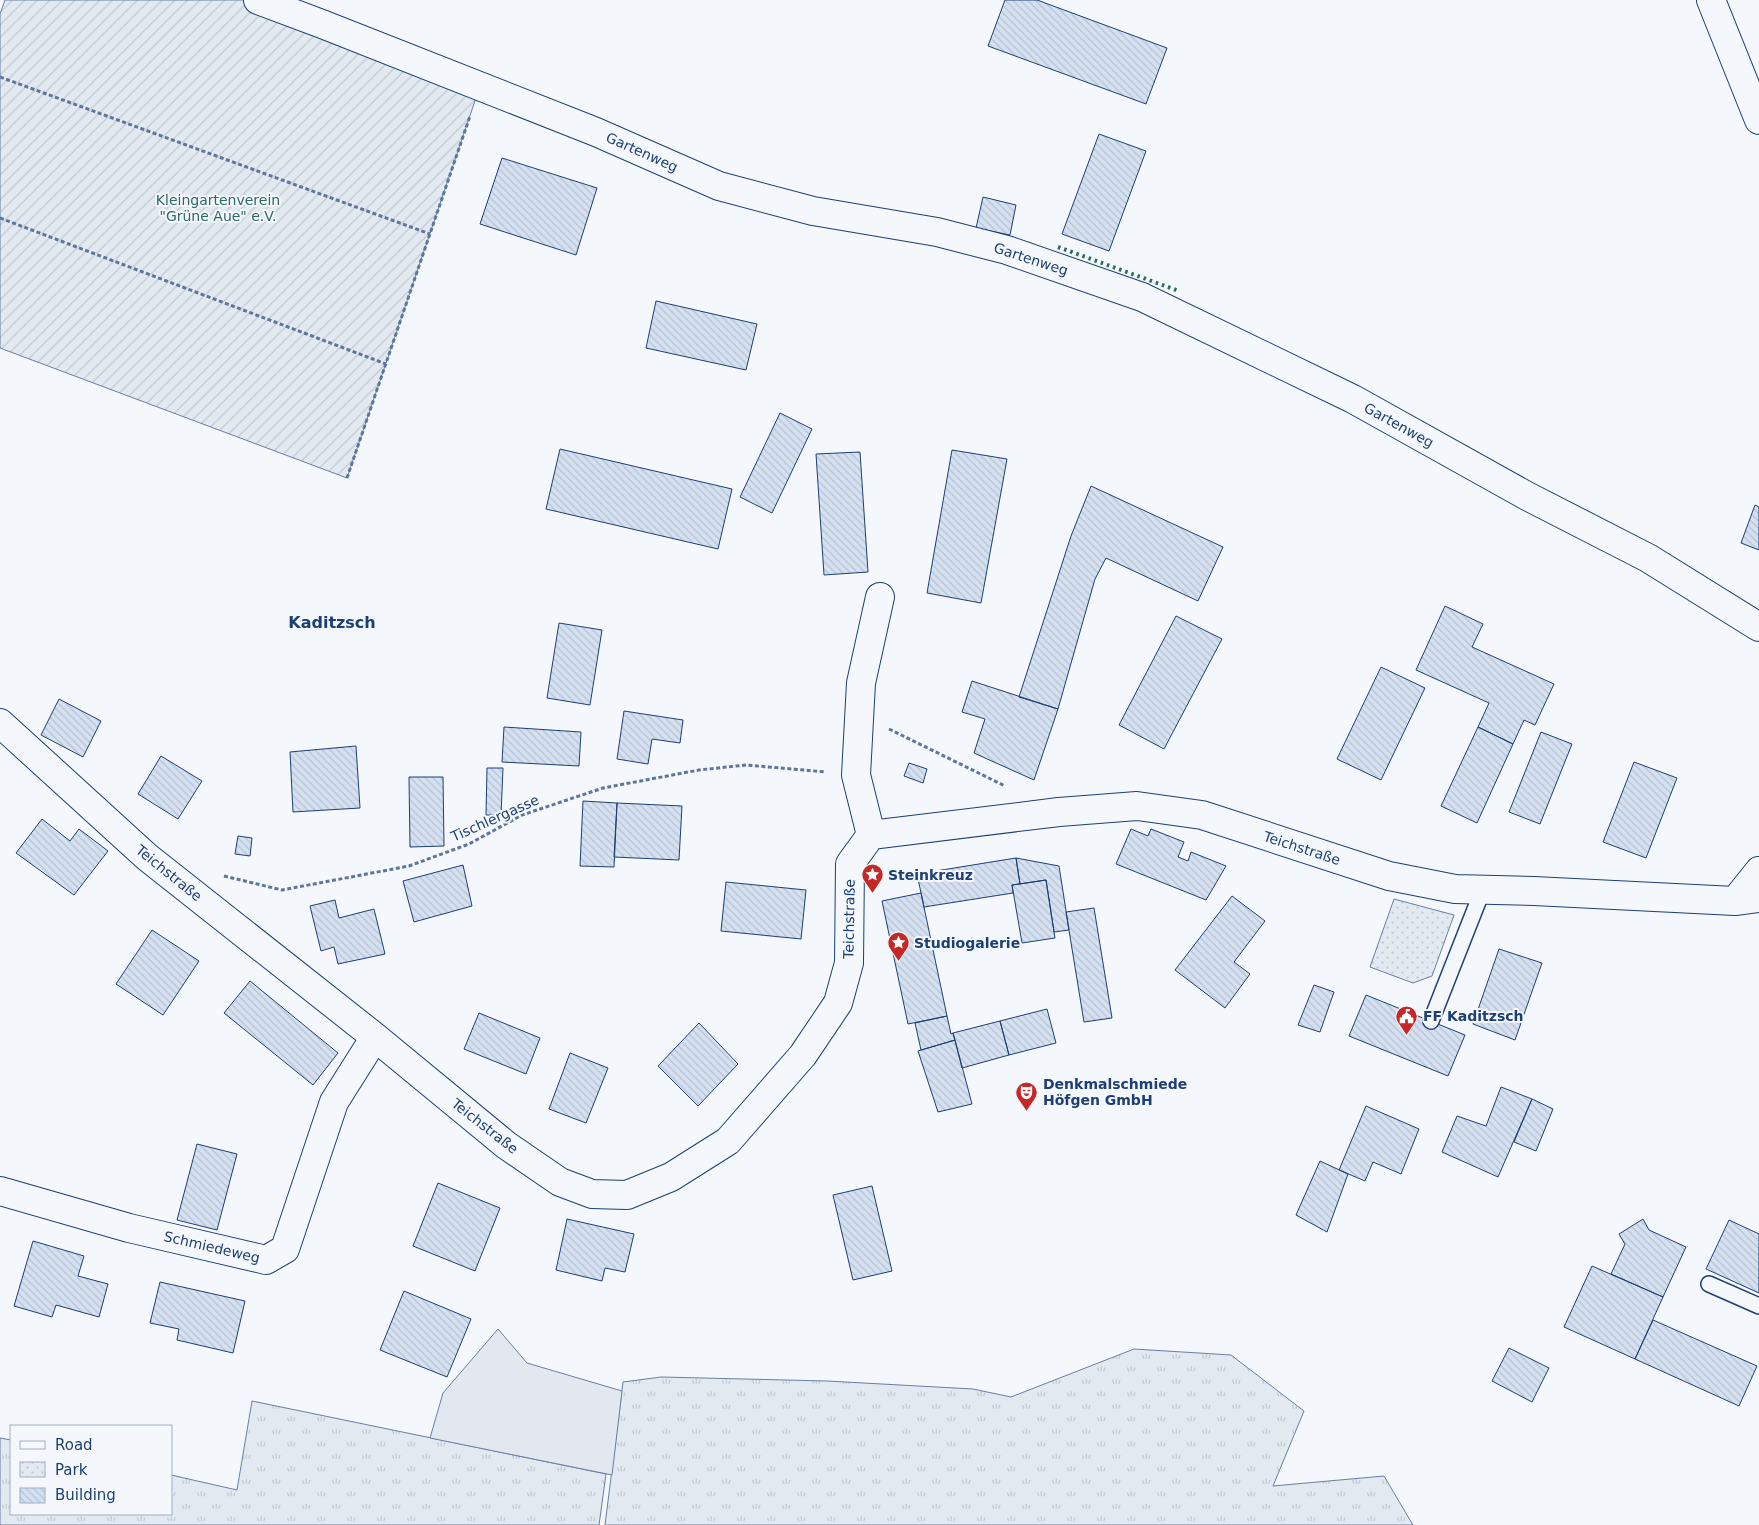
<svg xmlns="http://www.w3.org/2000/svg" width="1759" height="1525" viewBox="0 0 1759 1525" font-family="'DejaVu Sans',sans-serif">
<style>
.grass{fill:url(#grass-tufts);stroke:#687fa3}
.park{fill:url(#park-dots);stroke:#687fa3}
.garden{fill:url(#garden-furrows);stroke:#687fa3}
.parking{fill:#e3e8f0;stroke:#687fa3}
.building{fill:url(#building-back-hatch);stroke:#1d3f73}
.lines{fill:none;stroke-linecap:round;stroke-linejoin:round}
.lane-casing{stroke:#1d3f73;stroke-width:18}
.street-casing{stroke:#1d3f73;stroke-width:30}
.secondary-casing{stroke:#1d3f73;stroke-width:30}
.path{stroke:#5e769c;stroke-width:3;stroke-dasharray:4 2.5;stroke-linecap:butt}
.lane{stroke:#f4f7fb;stroke-width:15}
.street{stroke:#f4f7fb;stroke-width:28}
.secondary{stroke:#f4f7fb;stroke-width:28}
.hedge{stroke:#2c6c60;stroke-width:4;stroke-dasharray:2.5 4;stroke-linecap:butt}
.labels{text-anchor:middle;dominant-baseline:central;stroke-width:4;stroke-linejoin:round;paint-order:stroke}
.street-label{font-size:14px;fill:#1d3f73;stroke:#f4f7fb}
.park-label{font-size:14px;fill:#2c6c60;stroke:#f4f7fb}
.poi-label{font-size:14px;font-weight:bold;fill:#1d3f73;stroke:#f4f7fb;text-anchor:start}
.quarter-label{font-size:16px;font-weight:bold;fill:#1d3f73;stroke:#f4f7fb}
</style>
<defs>
<pattern id="grass-tufts" width="24" height="20" patternUnits="userSpaceOnUse" patternTransform="scale(1.25)"><rect width="24" height="20" fill="#e3e9f0"/><path d="M3 7l-1-3M5 7V3M7 7l1-3M15 17l-1-3M17 17v-4M19 17l1-3" fill="none" stroke="#c2c9d1"/></pattern>
<pattern id="park-dots" width="8" height="8" patternUnits="userSpaceOnUse" patternTransform="scale(1.25)"><rect width="8" height="8" fill="#e3e9f0"/><path d="M2 2h.1M6 6h.1" fill="none" stroke="#c2c9d1" stroke-width="1.8" stroke-linecap="round"/></pattern>
<pattern id="garden-furrows" width="10" height="10" patternUnits="userSpaceOnUse" patternTransform="scale(1.25)"><rect width="10" height="10" fill="#e3e9f0"/><path d="M-1 1l2-2M0 10L10 0M9 11l2-2" fill="none" stroke="#c2c9d1"/></pattern>
<pattern id="building-back-hatch" width="6" height="6" patternUnits="userSpaceOnUse" patternTransform="scale(1.25)"><rect width="6" height="6" fill="#d5e0f0"/><path d="M-1 5l2 2M0 0l6 6M5-1l2 2" fill="none" stroke="#b6c1d1"/></pattern>
</defs>
<rect width="100%" height="100%" fill="#f4f7fb"/>
<path class="grass" d="M1134,1349l97,6 73,56 -31,75 111,-10 29,49h-808l18,-143 38,-5 166,4 146,8 38,8z
M252,1401l354,73 -7,51h-599v-87l11,2v74h160v-39l66,15z"/>
<path class="park" d="M1394,899l60,16 -22,61 -19,7 -43,-16z"/>
<path class="garden" d="M5,0h254l221,86 -133,392 -347,-130v-334z"/>
<path class="parking" d="M498,1329l29,34 95,28 -10,84 -182,-37 13,-45z"/>
<path class="building" d="M1005,0h32l130,48 -21,56 -158,-58z
M1099,134l47,17 -37,100 -47,-17z
M502,158l95,30 -21,67 -96,-31z
M983,197l33,8 -6,30 -34,-7z
M656,301l101,23 -11,46 -100,-22z
M780,413l32,16 -40,84 -32,-16z
M560,449l172,40 -14,60 -172,-40z
M952,450l55,9 -26,144 -54,-10z
M860,452l8,120 -44,3 -8,-121z
M1091,486l132,61 -25,54 -92,-43 -11,21 -37,130 -39,-12 52,-161z
M1755,505l4,2v43l-18,-7z
M1445,606l38,18 -11,23 82,37 -19,41 -11,-5 -11,24 -35,-17 11,-24 -73,-33z
M1176,616l46,23 -58,110 -45,-24z
M559,623l43,7 -12,75 -43,-7z
M1381,667l44,21 -44,92 -44,-21z
M972,681l86,28 -24,71 -60,-27 11,-34 -23,-7z
M59,699l42,22 -18,36 -42,-22z
M624,711l59,9 -3,23 -28,-4 -4,25 -31,-5z
M504,727l77,5 -2,34 -77,-4z
M1478,727l35,17 -36,79 -36,-17z
M1541,732l31,12 -32,80 -31,-12z
M356,746l4,62 -67,4 -3,-60z
M161,756l41,25 -24,38 -40,-25z
M1634,762l43,16 -31,80 -43,-16z
M909,763l18,6 -4,14 -19,-7z
M487,768h16l-2,47h-15z
M409,777h34l1,69 -34,1z
M583,801l34,2 -3,64 -34,-1z
M617,803l65,3 -3,54 -65,-3z
M42,819l28,22 9,-12 29,22 -34,44 -58,-42z
M1131,829l17,7 3,-7 33,13 -6,15 10,4 3,-9 35,14 -20,34 -90,-36z
M238,836l14,2 -2,18 -15,-2z
M1016,858l43,8 10,64 -15,2 -8,-52 -26,4z
M1016,858l4,26 -8,1 1,8 -89,14 -7,-33z
M463,865l9,41 -58,16 -11,-41z
M1046,880l9,58 -33,5 -10,-58z
M726,882l80,8 -5,49 -80,-8z
M921,893l26,123 -39,8 -26,-123z
M1232,896l33,25 -31,41 16,12 -25,34 -50,-38z
M335,900l4,18 35,-9 11,45 -47,10 -4,-17 -13,4 -11,-45z
M1094,908l18,110 -28,4 -18,-110z
M152,930l47,31 -36,54 -47,-31z
M1499,949l43,14 -27,77 -42,-16z
M250,981l88,72 -25,32 -89,-72z
M1314,985l20,7 -14,40 -22,-7z
M1366,995l99,40 -17,41 -99,-40z
M1047,1009l9,34 -47,12 -9,-34z
M479,1013l61,25 -14,36 -62,-25z
M947,1016l4,18 2,-1 2,7 -34,10 -6,-27z
M1000,1021l9,34 -47,13 -9,-35z
M699,1023l39,41 -40,42 -40,-40z
M955,1040l17,64 -34,8 -20,-61z
M570,1053l38,15 -22,55 -37,-14z
M1501,1087l31,12 -34,78 -56,-25 15,-36 29,10z
M1532,1099l21,10 -17,42 -22,-9z
M1366,1106l53,23 -18,45 -28,-12 -8,19 -26,-11z
M197,1144l40,10 -20,76 -40,-10z
M1320,1161l28,13 -21,58 -31,-17z
M438,1183l62,25 -25,63 -62,-25z
M872,1186l20,85 -39,9 -20,-85z
M567,1219l67,15 -9,38 -20,-4 -3,13 -46,-11z
M1643,1219l6,11 37,17 -23,50 -52,-23 14,-30 -6,-10z
M1729,1220l30,14v59l-53,-24z
M33,1241l51,15 -6,20 30,8 -9,33 -43,-12 -4,12 -38,-11z
M1592,1266l71,31 -28,62 -71,-32z
M160,1282l85,19 -12,52 -56,-13 2,-11 -29,-6z
M404,1291l67,28 -24,58 -67,-27z
M1653,1320l104,46 -18,40 -104,-47z
M1509,1348l40,20 -17,34 -40,-21z"/>
<g class="lines">
<defs>
<path id="lane" d="M1431,1021l52,-132
M1709,1284l50,22"/>
<path id="street" d="M258,0l64,24 274,108 123,54 94,25 124,21 70,18 135,47 211,102 174,97 121,62 111,69
M0,723l147,134 228,180 131,108 54,37 32,12 35,1 44,-18 57,-36 75,-86 35,-52 11,-40 1,-99 21,-29 188,-23 78,-6 65,9 187,61 66,13 79,2 201,10 24,-3
M871,835l-15,-60 5,-92 19,-86
M1735,901l24,-30
M0,1191l129,37 137,32 19,-11 49,-147 41,-65"/>
<path id="secondary" d="M1711,0l48,120"/>
</defs>
<use href="#lane" class="lane-casing"/>
<use href="#street" class="street-casing"/>
<use href="#secondary" class="secondary-casing"/>
<path class="path" d="M0,77l430,157
M0,218l386,146
M347,478l123,-362
M889,729l116,57
M224,876l58,14 127,-24 60,-22 53,-29 81,-27 96,-18 47,-5 80,7"/>
<use href="#lane" class="lane"/>
<use href="#street" class="street"/>
<use href="#secondary" class="secondary"/>
<path class="hedge" d="M1058,247l121,44"/>
</g>
<defs>
<symbol id="sight-pin" viewBox="-11 -11 22 30"><path d="M0 17L-7.5 6A9.5 9.5 0 1 1 7.5 6Z" fill="#c62828" stroke="#f4f7fb"/><path d="M0-6L1.8-2.2L6-1.7L2.9 1.2L3.7 5.4L0 3.3L-3.7 5.4L-2.9 1.2L-6-1.7L-1.8-2.2Z" fill="#fff"/></symbol>
<symbol id="civic-pin" viewBox="-11 -11 22 30"><path d="M0 17L-7.5 6A9.5 9.5 0 1 1 7.5 6Z" fill="#c62828" stroke="#f4f7fb"/><path d="M-.6-6.5H3V-4.5H.6V-3L4-1V1h2V6H-6V1h2V-1L-.6-3ZM-1.2 2.5V6h2.4V2.5Z" fill="#fff"/></symbol>
<symbol id="theatre-pin" viewBox="-11 -11 22 30"><path d="M0 17L-7.5 6A9.5 9.5 0 1 1 7.5 6Z" fill="#c62828" stroke="#f4f7fb"/><path d="M-5-5.5Q0-4 5-5.5V0Q5 5 0 6Q-5 5-5 0ZM-3.3-2.5H-1v1.5H-3.3ZM1-2.5H3.3v1.5H1ZM-2.8 1Q0 5.5 2.8 1Z" fill="#fff"/></symbol>
</defs>
<g fill-rule="evenodd">
<use href="#sight-pin" x="860" y="862" width="25" height="34"/>
<use href="#sight-pin" x="886" y="930" width="25" height="34"/>
<use href="#civic-pin" x="1394" y="1004" width="25" height="34"/>
<use href="#theatre-pin" x="1014" y="1080" width="25" height="34"/>
</g>
<g class="labels">
<g class="street-label">
<text transform="translate(642 152) rotate(24)">Gartenweg</text>
<text transform="translate(1031 259) rotate(18)">Gartenweg</text>
<text transform="translate(1399 425) rotate(29)">Gartenweg</text>
<text transform="translate(495 818) rotate(-24)">Tischlergasse</text>
<text transform="translate(1302 848) rotate(18)">Teichstraße</text>
<text transform="translate(169 873) rotate(39)">Teichstraße</text>
<text transform="translate(849 919) rotate(-89)">Teichstraße</text>
<text transform="translate(485 1126) rotate(38)">Teichstraße</text>
<text transform="translate(212 1247) rotate(13)">Schmiedeweg</text>
</g>
<g class="park-label">
<text x="218" y="200">Kleingartenverein<tspan x="218" dy="16">"Grüne Aue" e.V.</tspan></text>
</g>
<g class="poi-label">
<text x="888" y="875">Steinkreuz</text>
<text x="914" y="943">Studiogalerie</text>
<text x="1423" y="1016">FF Kaditzsch</text>
<text x="1043" y="1084">Denkmalschmiede<tspan x="1043" dy="16">Höfgen GmbH</tspan></text>
</g>
<g class="quarter-label">
<text x="332" y="622">Kaditzsch</text>
</g>
</g>
<rect x="10" y="1425" width="162" height="90" fill="#f4f7fb" stroke="#9eadc5"/>
<rect x="20" y="1441" width="25" height="8" fill="#f4f7fb" stroke="#9eadc5"/>
<text x="55" y="1450" font-size="15" fill="#1d3f73">Road</text>
<rect x="20" y="1462" width="25" height="15" fill="url(#park-dots)" stroke="#9eadc5"/>
<text x="55" y="1475" font-size="15" fill="#1d3f73">Park</text>
<rect x="20" y="1488" width="25" height="15" fill="url(#building-back-hatch)" stroke="#9eadc5"/>
<text x="55" y="1500" font-size="15" fill="#1d3f73">Building</text>
</svg>
